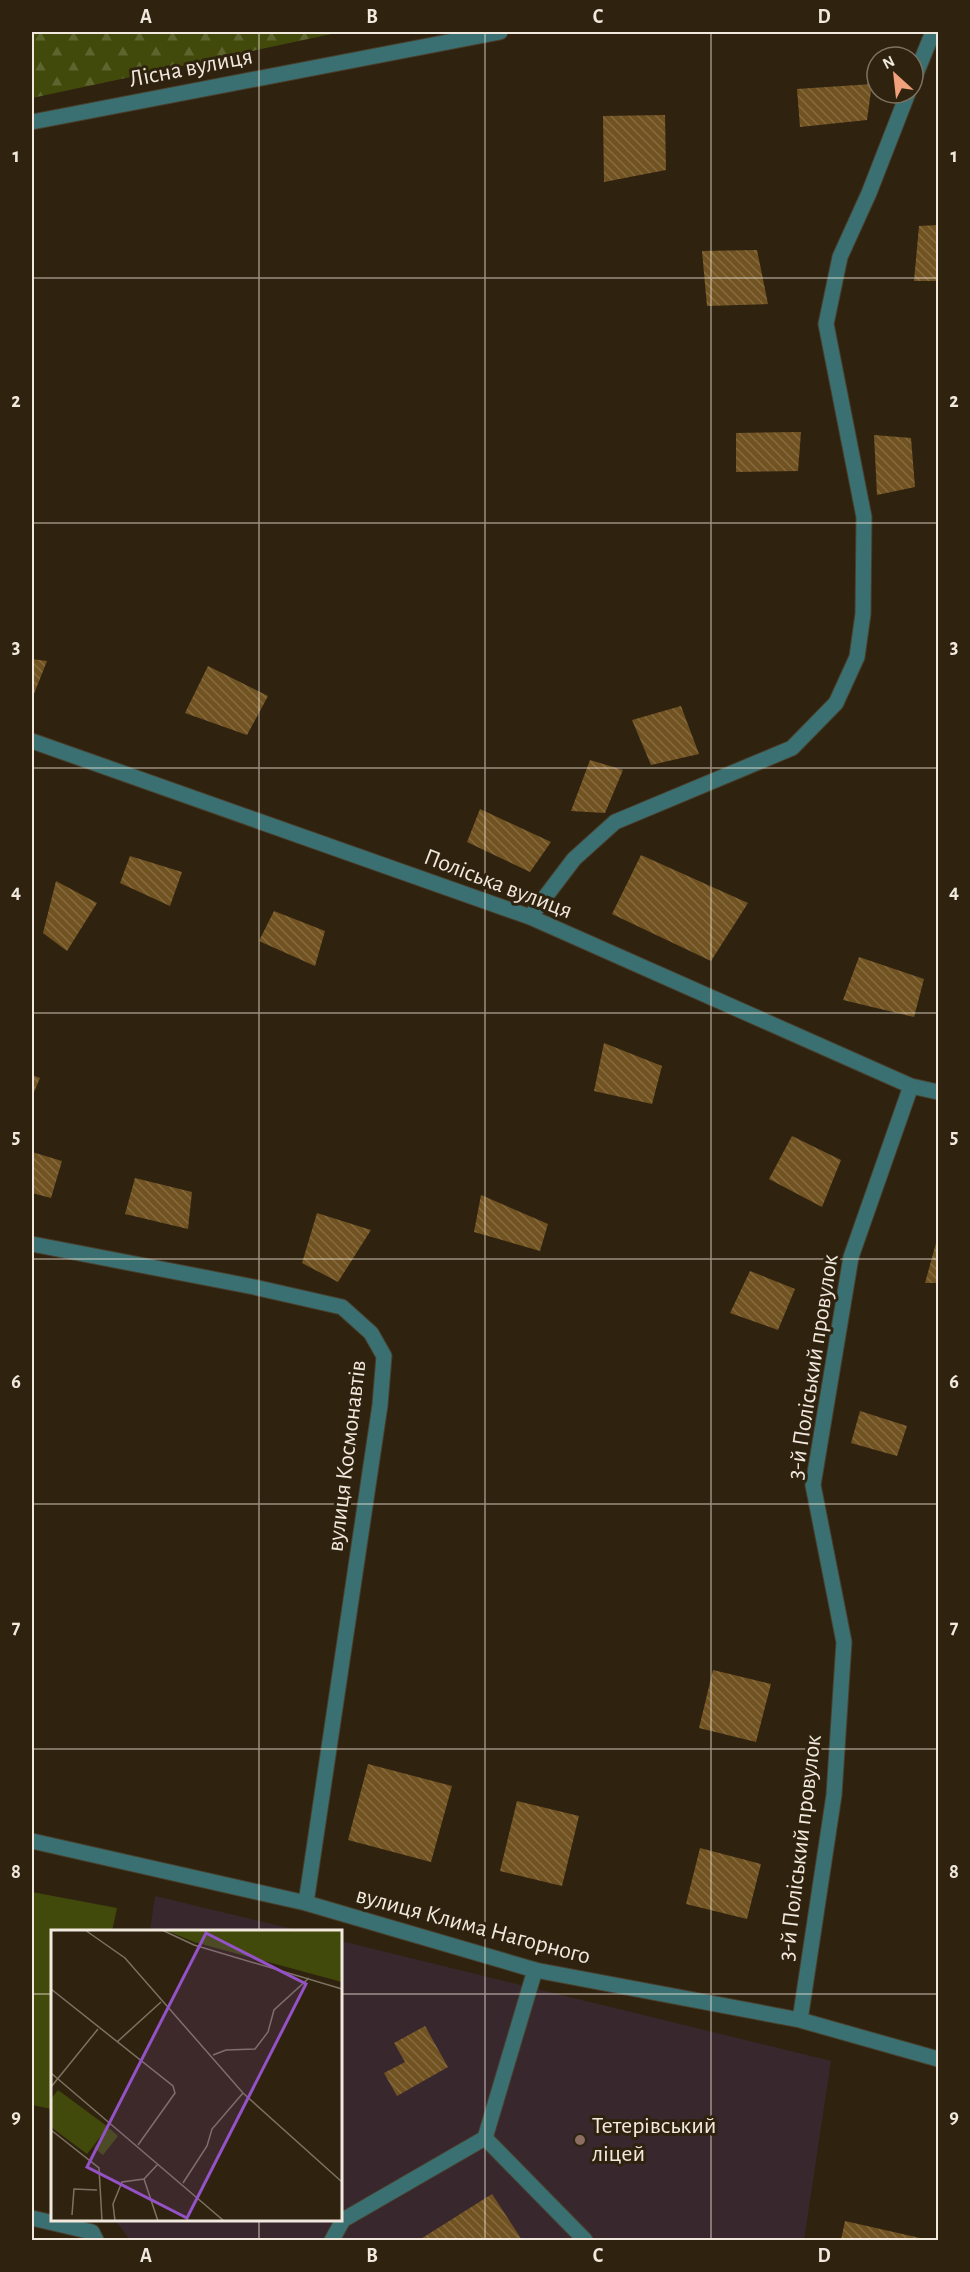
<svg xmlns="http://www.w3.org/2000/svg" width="970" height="2272" viewBox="0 0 970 2272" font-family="'Alegreya Sans',sans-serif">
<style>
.education{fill:#39272e}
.grass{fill:#414a0b}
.forest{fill:url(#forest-firs)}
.building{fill:url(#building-back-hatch)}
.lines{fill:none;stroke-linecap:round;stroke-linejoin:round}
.service-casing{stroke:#4a3f2d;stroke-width:17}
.minor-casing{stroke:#4a3f2d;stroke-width:17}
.service{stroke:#3a7071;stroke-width:15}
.minor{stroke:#3a7071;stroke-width:15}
.grid{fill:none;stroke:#f2e9de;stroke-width:1.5;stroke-opacity:0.55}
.education-dot{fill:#8d6e63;stroke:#2f2310;stroke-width:2}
.labels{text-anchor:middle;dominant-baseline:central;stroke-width:6;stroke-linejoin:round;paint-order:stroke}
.street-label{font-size:24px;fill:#f2e9de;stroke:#2f2310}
.poi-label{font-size:24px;fill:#f2e9de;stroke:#2f2310;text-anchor:start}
.inset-road{fill:none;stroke:#7d7262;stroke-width:1.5}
.view{fill:#9352c5;fill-opacity:0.15;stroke:#9352c5;stroke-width:3}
.inset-edge{fill:none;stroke:#f2e9de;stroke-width:3}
.neatline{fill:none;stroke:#f2e9de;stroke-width:2}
.grid-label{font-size:20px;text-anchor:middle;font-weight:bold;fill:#f2e9de}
</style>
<defs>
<pattern id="forest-firs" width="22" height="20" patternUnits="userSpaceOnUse" patternTransform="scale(1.5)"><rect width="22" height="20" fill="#414a0b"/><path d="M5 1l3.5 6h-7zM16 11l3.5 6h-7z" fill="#5d642e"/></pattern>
<pattern id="building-back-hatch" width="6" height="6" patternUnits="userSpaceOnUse" patternTransform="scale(1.5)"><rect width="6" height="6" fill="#715221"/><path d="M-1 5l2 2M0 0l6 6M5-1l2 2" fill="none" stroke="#866b41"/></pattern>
</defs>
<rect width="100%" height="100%" fill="#2f2310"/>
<path class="education" d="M155,1896l146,35h-151z
M341,1941l490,120 -27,179h-674l-15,-20h225z"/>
<path class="grass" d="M32,1892l85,16 -5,23 -60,1v177l-20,-4z"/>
<path class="forest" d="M32,32h309l-309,66z"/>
<path class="building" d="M872,84l-5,36 -67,7 -3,-38z
M665,115l1,55 -62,12 -1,-66z
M938,225v56h-24l5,-55z
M757,250l11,54 -61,2 -5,-55z
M801,432l-3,39 -62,1v-39z
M874,435l37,3 4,49 -38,8z
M32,659l15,2 -15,38z
M208,666l60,30 -21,39 -62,-22z
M681,706l18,48 -48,11 -19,-45z
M590,760l33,10 -18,43 -34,-2z
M480,809l71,33 -21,30 -63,-30z
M641,855l107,48 -37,58 -99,-47z
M130,856l52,16 -12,34 -50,-23z
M56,881l41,22 -30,48 -24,-18z
M274,911l51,20 -10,35 -56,-25z
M859,957l65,22 -10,38 -71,-17z
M604,1043l58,23 -10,38 -58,-13z
M32,1075l8,3 -8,19z
M792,1136l49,24 -19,47 -53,-28z
M32,1152l30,9 -11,37 -19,-5z
M135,1178l57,14 -4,37 -63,-15z
M481,1195l67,29 -8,27 -66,-19z
M317,1213l54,17 -33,52 -36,-19z
M938,1236v47h-13z
M750,1271l45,18 -17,41 -48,-17z
M860,1411l47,15 -10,30 -46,-13z
M713,1670l58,14 -15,58 -57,-14z
M368,1764l84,22 -21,76 -83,-22z
M517,1801l62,15 -17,70 -62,-15z
M700,1848l61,16 -14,55 -61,-15z
M425,2026l23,41 -51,29 -13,-23 21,-11 -11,-19z
M492,2194l30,46h-103z
M845,2221l84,19h-88z"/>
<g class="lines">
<defs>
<path id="service" d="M485,2138l100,102
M332,2240l11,-20 142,-82 50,-168"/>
<path id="minor" d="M913,81l20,-49
M32,122l468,-90
M32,741l498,176 381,169 27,6
M530,917l44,-58 41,-37 177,-74 44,-45 21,-46 6,-43 1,-97 -38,-193 14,-67 29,-64 39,-100
M32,1244l222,43 88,20 29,26 13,23 -4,49 -74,498
M32,1841l274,62 229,67 265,50 138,39
M800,2020l34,-225 10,-153 -31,-157 38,-228 60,-171
M32,2218l60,14 4,8"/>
</defs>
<use href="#service" class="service-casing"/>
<use href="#minor" class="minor-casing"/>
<use href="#service" class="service"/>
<use href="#minor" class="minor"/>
</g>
<path class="grid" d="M259,32v1900M485,32v2208M711,32v2208M32,278h906M32,523h906M32,768h906M32,1013h906M32,1259h906M32,1504h906M32,1749h906M32,1994h20M340,1994h598M259,2220v20"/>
<circle class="education-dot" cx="580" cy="2140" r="6"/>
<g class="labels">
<g class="street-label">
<text transform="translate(191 68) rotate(-11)">Лісна вулиця</text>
<text transform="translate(498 884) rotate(21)">Поліська вулиця</text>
<text transform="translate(813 1367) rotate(-81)">3-й Поліський провулок</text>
<text transform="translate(347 1456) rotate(-83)">вулиця Космонавтів</text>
<text transform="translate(800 1848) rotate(-83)">3-й Поліський провулок</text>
<text transform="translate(473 1926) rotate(15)">вулиця Клима Нагорного</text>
</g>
<g class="poi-label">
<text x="592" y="2126">Тетерівський<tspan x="592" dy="28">ліцей</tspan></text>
</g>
</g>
<g transform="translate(51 1930)">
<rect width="291" height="291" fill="#2f2310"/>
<path d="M7,160l50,37 -21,27 -36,-27v-28zM58,198l9,8 -15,19 -9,-7z" fill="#414a0b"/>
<path d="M114,0h177v52l-148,-40z" fill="#414a0b"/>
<path class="inset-road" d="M34,0l40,28 118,135 99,89M111,0l32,15 148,44M0,59l122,97 2,7 -37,52M66,112l44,-40M162,125l13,-5 29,-1 13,-17 6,-22 35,-32M0,143l173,148M0,157l47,-58M0,200l48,38 3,53M93,249l14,42M132,253l24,-37 5,-17 31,-36M21,285l2,-26 23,1M64,291l-2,-17 9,-22 22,-3 14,-15"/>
<path class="view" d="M155,3l100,51 -119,234 -100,-51z"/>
<rect width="291" height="291" class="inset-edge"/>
</g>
<rect width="970" height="2272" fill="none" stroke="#2f2310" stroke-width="66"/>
<g transform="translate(895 75) rotate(333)"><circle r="28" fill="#2f2310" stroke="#7d7262" stroke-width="1.5"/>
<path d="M0-4.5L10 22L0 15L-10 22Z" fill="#f1a17b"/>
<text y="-9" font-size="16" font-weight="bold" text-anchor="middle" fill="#f2e9de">N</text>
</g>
<rect x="33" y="33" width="904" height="2206" class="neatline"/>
<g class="grid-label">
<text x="146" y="23">A</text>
<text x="372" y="23">B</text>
<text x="598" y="23">C</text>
<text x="824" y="23">D</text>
<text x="16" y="162">1</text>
<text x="954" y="162">1</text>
<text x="16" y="407">2</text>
<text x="954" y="407">2</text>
<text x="16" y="653">3</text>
<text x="954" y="653">3</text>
<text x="16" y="898">4</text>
<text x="954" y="898">4</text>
<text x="16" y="1143">5</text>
<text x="954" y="1143">5</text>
<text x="16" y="1388">6</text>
<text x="954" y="1388">6</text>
<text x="16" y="1633">7</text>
<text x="954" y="1633">7</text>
<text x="16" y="1878">8</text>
<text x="954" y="1878">8</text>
<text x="16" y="2123">9</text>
<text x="954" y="2123">9</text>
<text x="146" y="2262">A</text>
<text x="372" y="2262">B</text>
<text x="598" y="2262">C</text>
<text x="824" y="2262">D</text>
</g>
</svg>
